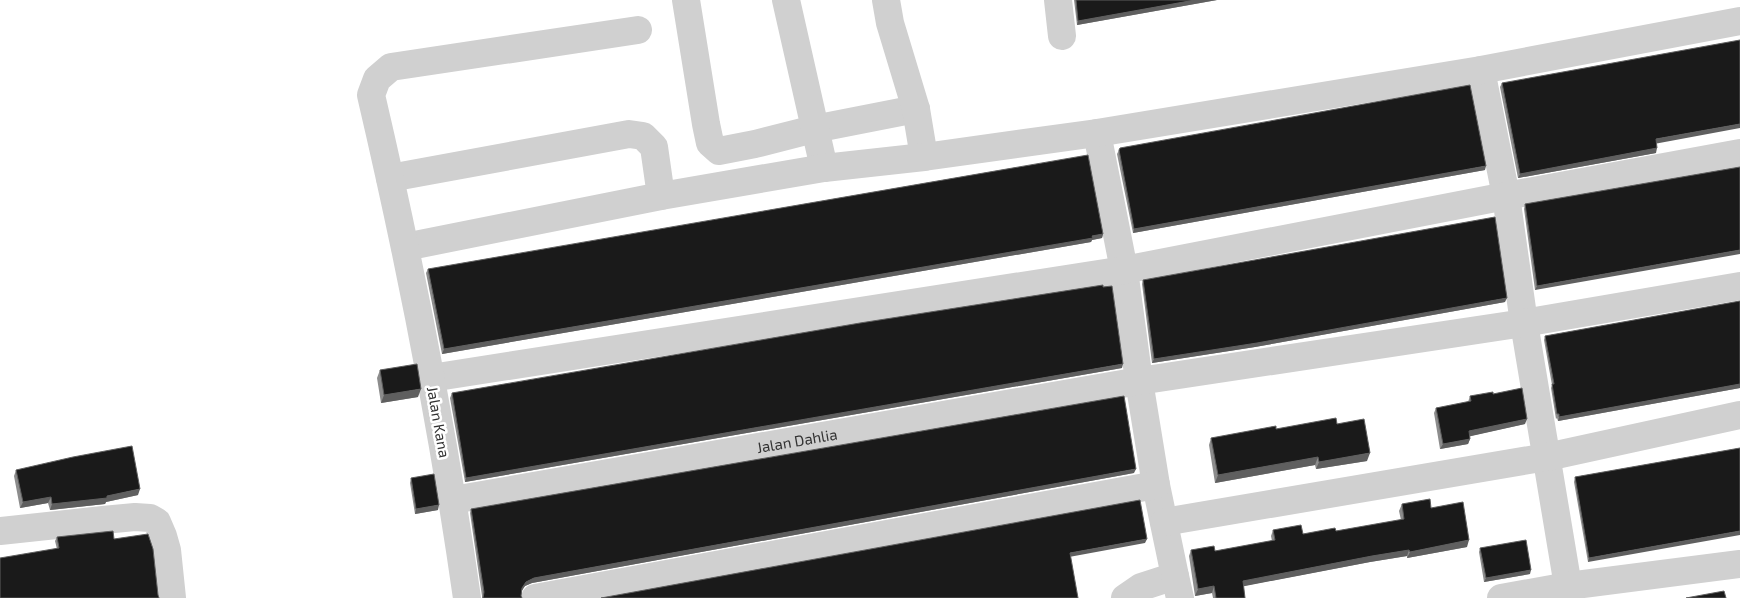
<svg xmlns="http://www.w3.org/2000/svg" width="1740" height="598" viewBox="0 0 1740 598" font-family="'Exo 2',sans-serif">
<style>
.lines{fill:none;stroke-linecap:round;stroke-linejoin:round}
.street{stroke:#d0d0d0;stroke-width:28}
.wall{fill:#8c8c8c}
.shaded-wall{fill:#5f5f5f}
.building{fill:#1a1a1a;stroke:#5f5f5f}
.labels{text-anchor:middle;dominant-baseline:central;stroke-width:5;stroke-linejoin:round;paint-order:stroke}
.street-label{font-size:15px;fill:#333;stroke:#fff}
</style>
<rect width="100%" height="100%" fill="#fff"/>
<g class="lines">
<g class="street">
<path d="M686,0l20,124 4,19 9,8 36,-7 59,-15 102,-20"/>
<path d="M786,0l38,168"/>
<path d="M886,0l4,23 26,86 8,48"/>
<path d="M1058,0l4,36"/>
<path d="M1481,70l25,126 18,127 46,275"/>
<path d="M1097,133l27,137 15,111 17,104 19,91 -34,11 -16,11"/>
<path d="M390,178l239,-44 14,2 11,11 7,49"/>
<path d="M405,247l256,-51 163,-28 100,-11 173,-24 384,-63 259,-49"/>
<path d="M431,378l693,-108 382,-74 234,-43"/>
<path id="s1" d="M453,500l686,-119 385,-58 216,-37"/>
<path d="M1164,522l383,-65 193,-42"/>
<path d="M0,531l103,-11 32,-3 15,1 7,4 6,14 4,14 5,48"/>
<path d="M1175,576l5,22"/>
<path d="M467,598c-24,-169 -57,-336 -96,-503l6,-16 14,-12 247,-37"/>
<path d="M535,598l621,-113"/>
<path d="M1501,598l67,-12 172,-22"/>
</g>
</g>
<path class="wall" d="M1074,0h143l-140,25z
M1502,83l154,60v10l-138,25 -18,-91z
M1119,150l366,20 -352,63 -16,-79z
M1740,167l-205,123 -11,-81 1,-5z
M1103,234l-1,4 -10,2 -1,2 -649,112 -16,-81 2,-4z
M1143,280l362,22 -250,45 -103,16 -10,-79z
M1740,301v87l-182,33 -1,-3 -1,1 -5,-31 1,-3 -8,-45 1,-4z
M1122,368l-657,114 -15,-84 2,-5z
M380,370l38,27 -37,6 -4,-25z
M1493,394l32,30 -55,12v3l-2,5 -28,5 -6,-36 2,-5 32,-6 2,-6z
M1337,424l30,37 -51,8 -1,-4 -100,18 -6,-38 2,-7 65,-9z
M1740,448l-152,114 -14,-80 1,-5z
M16,470l122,25 -32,7 -1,2 -55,6 -2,-7 -28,5 -6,-32z
M1134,473l-602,110 -7,3 -3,4 -1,6 1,2h-40v-2l-12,-83 1,-4z
M411,478l27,32 -23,4 -5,-31z
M1402,504l29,4 36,39 -60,11v-2l-37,6 -127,24 2,12h-32l-1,-5 -17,3 -6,-40 2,-6 24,1 57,-10 -1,-5 2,-6 30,4 33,-3 65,-11 -2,-9z
M57,537l57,2 44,56 -101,-46 -2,-8z
M1480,548l50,26 -46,8 -5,-30z"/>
<path class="shaded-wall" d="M1195,0h22l-140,25 1,-4z
M1740,124v4l-86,16 2,-5z
M1657,148l-1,5 -138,25 2,-4z
M1486,166l-1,4 -352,63 1,-4z
M1103,234l-1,4 -10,2 -1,2 -649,112 2,-5z
M1740,250v4l-205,36 2,-4z
M1507,298l-2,4 -250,45 -103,16 2,-4z
M1123,364l-1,4 -657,114 1,-4z
M1740,384v4l-182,33 1,-4z
M421,389l-3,8 -37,6 3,-8z
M1527,419l-2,5 -58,13 2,-6z
M1470,439l-2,5 -28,5 3,-5z
M1370,453l-3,8 -51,8 3,-7z
M1318,457l-3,8 -100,18 3,-8z
M1136,469l-2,4 -602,110 -7,3 -4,6 1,-4 4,-6 8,-4z
M140,489l-2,6 -32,7 -1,2 -55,6 2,-6 55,-8z
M51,497l-3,6 -28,5 3,-6z
M439,505l-1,5 -23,4 1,-5z
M1740,531v4l-152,27 1,-4z
M1147,539l-2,4 -76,14 1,-4z
M1469,540l-2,7 -60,11 3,-6z
M1409,550l-2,6 -37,6 -130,25 3,-6 129,-25z
M1531,570l-1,4 -46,8 2,-4z
M1214,586l-2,7 -17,3 3,-7z"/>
<path class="building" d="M1076,0h119l-117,21z
M1740,40v84l-84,15 1,9 -137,26 -18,-91z
M1470,85l16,81 -352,63 -15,-79 1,-2z
M1088,155l15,79 -11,2 1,2 -649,111 -16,-80z
M1740,167v83l-203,36 -12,-82z
M1495,217l12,81 -250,45 -103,16 -11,-79z
M1103,285v2l9,-1 11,78 -657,114 -14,-85 408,-70z
M1740,301v83l-181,33v-3h-2l-5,-30h2l-9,-48z
M417,364l4,25 -37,6 -4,-25z
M1522,388l5,31 -58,12 1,8 -27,5 -7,-36 35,-7 -1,-5 23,-4v2z
M1124,396l12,73 -602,109 -8,4 -4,6 -1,8 1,2h-39l1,-6 -13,-83z
M1336,418l1,6 27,-5 6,34 -51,9 -1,-5 -100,18 -7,-37 65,-12v3z
M132,446l8,43 -33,7v2l-55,6 -1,-7 -28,5 -7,-32 57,-13z
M1740,448v83l-151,27 -14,-81z
M434,474l5,31 -23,4 -5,-31z
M1430,499l1,9 32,-6 6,38 -59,12 -1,-2 -37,6 -129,25 2,17h-29l-2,-12 -16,3 -7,-39 23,-4 1,5 60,-11 -2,-10 28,-5 2,9 32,-6 1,3 68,-12 -2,-15z
M1140,500l7,39 -77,14 8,45h-477z
M113,531l1,8 34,-5 5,15 5,46 1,3h-159v-40l59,-10 -2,-11z
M1526,540l5,30 -45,8 -6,-30z
M1724,591l2,7h-40z"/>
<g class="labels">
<g class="street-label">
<text transform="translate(439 422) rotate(80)">Jalan Kana</text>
<text stroke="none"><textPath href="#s1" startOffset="349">Jalan Dahlia</textPath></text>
</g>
</g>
</svg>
